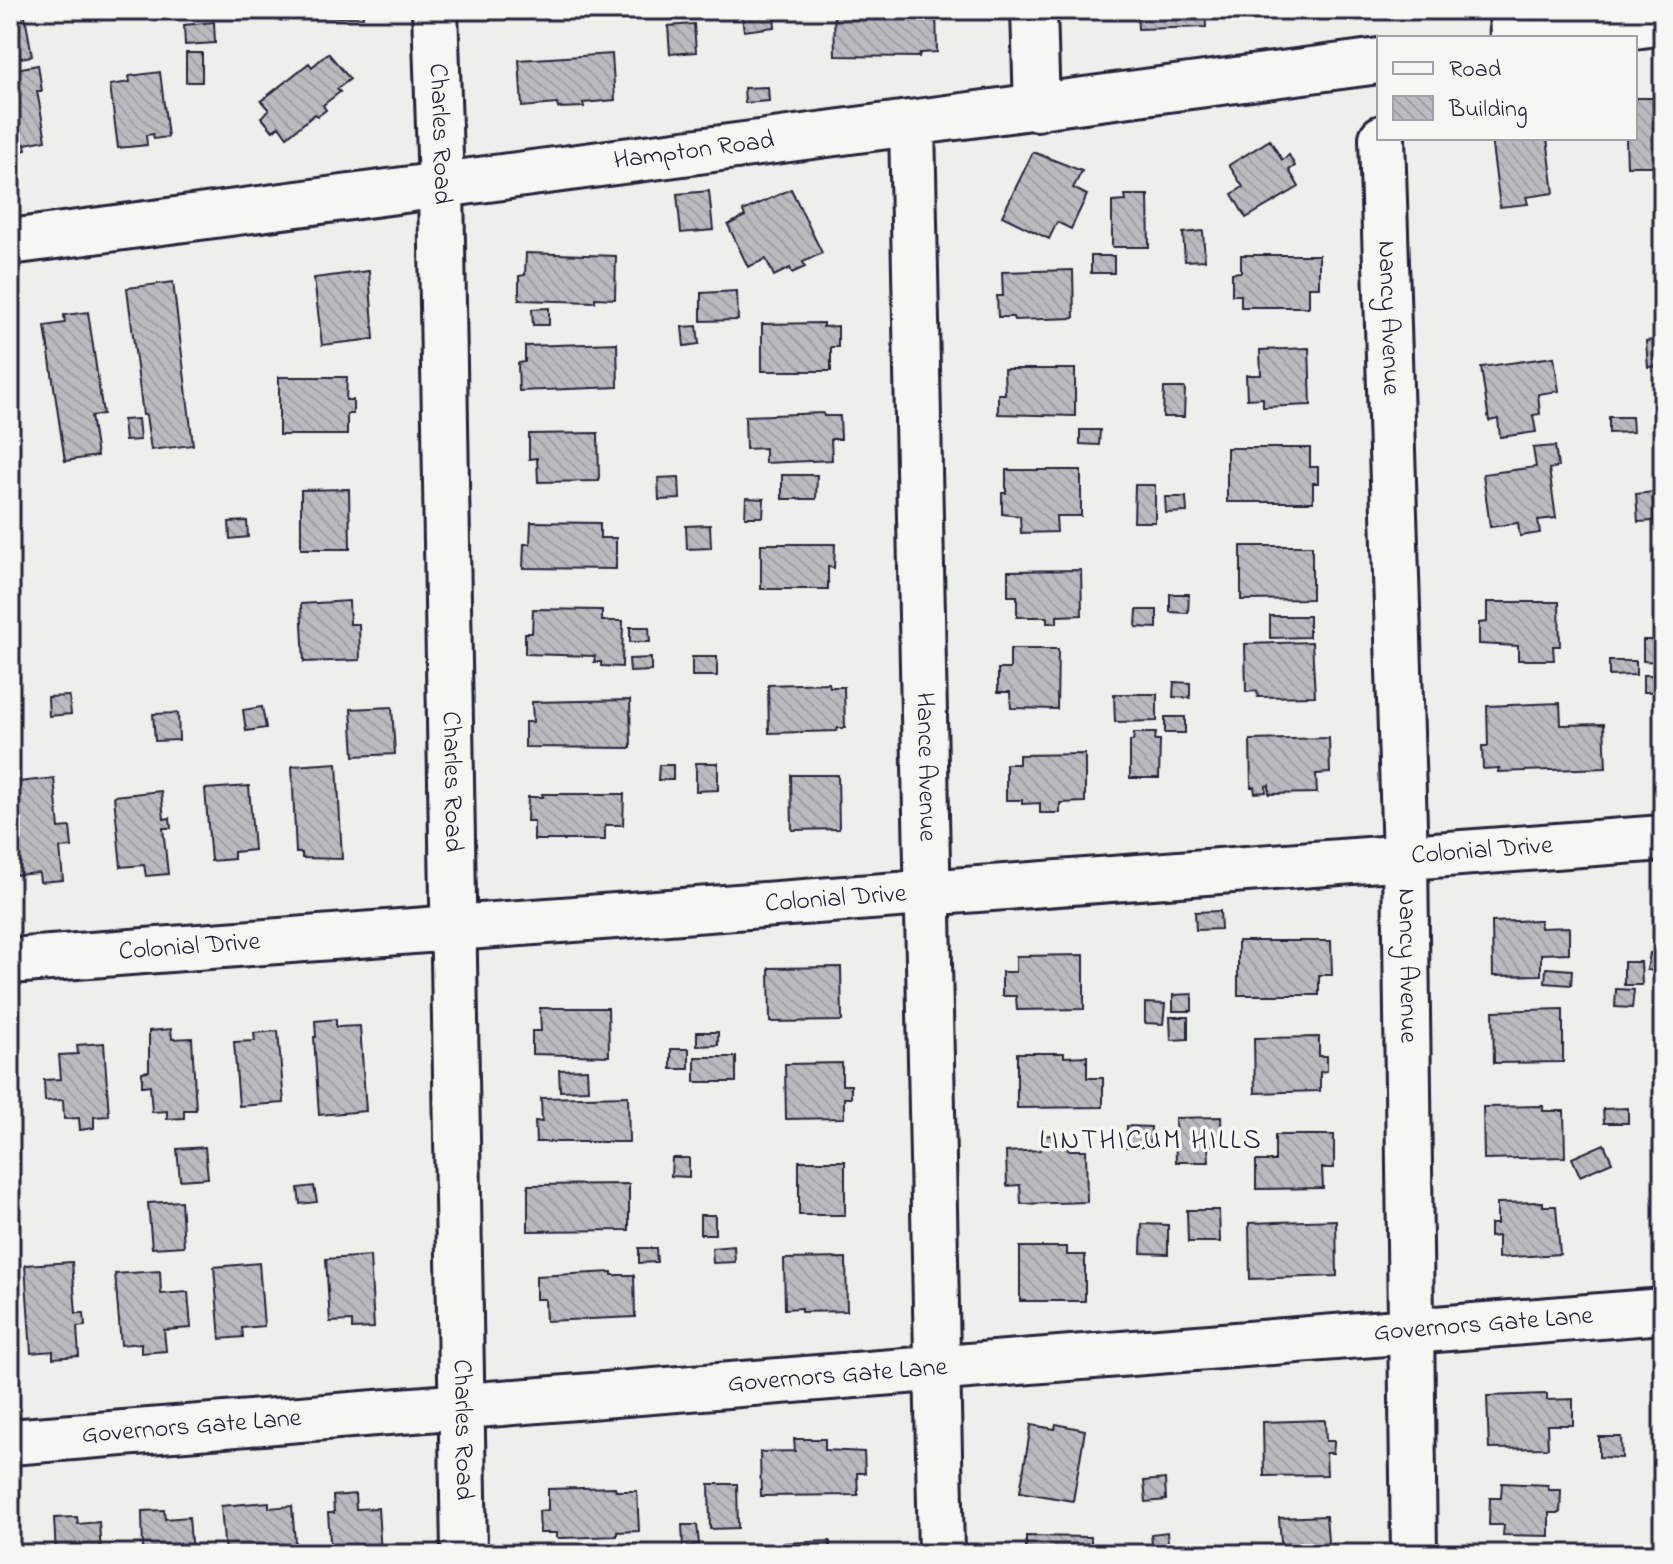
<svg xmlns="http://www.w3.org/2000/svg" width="1673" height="1564" viewBox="0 0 1673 1564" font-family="'Indie Flower',sans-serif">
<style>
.building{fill:url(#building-back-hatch);stroke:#22223b;stroke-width:2}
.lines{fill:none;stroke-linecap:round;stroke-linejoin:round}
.minor-casing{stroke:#22223b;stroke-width:50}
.minor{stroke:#f6f6f2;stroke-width:44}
.labels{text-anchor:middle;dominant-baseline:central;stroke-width:7;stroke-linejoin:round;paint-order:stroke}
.street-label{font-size:26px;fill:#22223b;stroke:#f6f6f2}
.neighbourhood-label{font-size:28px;letter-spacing:2px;fill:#22223b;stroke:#f6f6f2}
</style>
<defs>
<pattern id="building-back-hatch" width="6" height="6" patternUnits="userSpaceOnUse" patternTransform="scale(2)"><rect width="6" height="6" fill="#bbbbbf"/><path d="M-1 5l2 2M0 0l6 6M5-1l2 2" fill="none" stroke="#a0a0a5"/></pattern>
</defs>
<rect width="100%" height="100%" fill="#eeeeeb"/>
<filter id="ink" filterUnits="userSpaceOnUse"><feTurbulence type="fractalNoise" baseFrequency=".0125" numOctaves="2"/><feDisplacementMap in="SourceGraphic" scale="16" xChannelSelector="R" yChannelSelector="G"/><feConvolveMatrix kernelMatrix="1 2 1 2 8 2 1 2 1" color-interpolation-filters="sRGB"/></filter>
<g filter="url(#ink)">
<path class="building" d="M281,10h82v7l-82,1z
M522,10h65v7l-65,1z
M741,10h32l2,17 -31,4z
M834,10h102l1,42 -17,1 -1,4 -84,-1z
M1137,10h68l1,17 -68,2z
M25,16l7,40 -22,4v-42z
M214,22l1,21 -30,2 -1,-20z
M694,24l2,28 -26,2 -2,-28z
M186,53h16v29h-16z
M328,53l22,26 -13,10 3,3 -17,13 3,5 -8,6 -3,-2 -28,23 -8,-11 -6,5 -12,-14 8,-7 -8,-9 48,-38 3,4z
M612,54l3,46 -32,3 1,4 -26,1 -1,-4 -35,3 -3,-47z
M38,65l4,26h-5l9,49 -21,4 1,6 -16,3v-83z
M160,72l8,65 -14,2 -1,-5 -7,1 1,10 -29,3 -8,-63 20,-3 -1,-6z
M768,87l1,14 -24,2 -1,-15z
M1635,98h28v68h-36l-1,-28h9z
M1491,138h56l7,55 -28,4 2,7 -28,3z
M1270,140l12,20 7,-5 6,11 -6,4 10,17 -53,31 -14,-24 11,-7 -14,-22z
M1033,152l49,19 -9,17 14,7 -16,34 -14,-7 -8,17 -47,-23z
M791,189l31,64 -19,9 2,5 -13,6 -2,-5 -16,8 -8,-17 -18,8 -20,-42 17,-9 -2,-5z
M709,191l4,39 -32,3 -4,-39z
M1125,195h23l1,52h-37v-45l14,-1z
M1203,231l2,29 -20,1 -2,-28z
M526,253l90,3 -1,43 -20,-1v4l-76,-2v-24l6,-1z
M1241,255h78v32h-10v20h-68v-12h-9v-22l9,-1z
M1091,256h23v17h-23z
M1073,270l1,48 -60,2 -1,-3h-15l-1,-21h6l-1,-24z
M369,271l5,68 -52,6 -8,-67z
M173,282l20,163 -42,5 -5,-35h-3l-16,-127z
M737,291l1,29 -37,1v-28z
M549,308v17h-16l-1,-16z
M88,312l15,102 -12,2 6,40 -32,5 -20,-135 20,-3 -1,-8z
M823,323v4l15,-1v21h-7v24h-69v-47z
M697,326l2,18 -15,2 -2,-19z
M1663,339v27l-15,1 -2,-26z
M617,343l1,44 -99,4 -1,-28 7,-1v-16z
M1309,348l2,57 -48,2v-9l-16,1 -1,-24h15l-1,-25z
M1554,357l5,34 -21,3 2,20 -7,1 3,17 -36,5 -2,-18 -9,2 -8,-54z
M1004,369h71v47l-77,-2v-20h7z
M279,377h68l-1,23h7v14h-6v21h-68z
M1164,388h21l-1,29h-21z
M823,413l1,3h16l1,23h-10l1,21 -67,3v-15l-19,1 -1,-33z
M1609,417h23l1,15 -24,1z
M138,419l2,21 -15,1 -2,-21z
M1080,430h20l-1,15 -19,-1z
M598,433l1,48 -61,1 -1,-24 -8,1v-25z
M1555,446l3,21 -9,2 7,49 -18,2 2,13 -20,3 -2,-13 -28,4 -7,-53 53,-7 -3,-19z
M1227,448h83v19h8v16h-5v19h-86z
M1006,470h75v46h-25l1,16 -36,1 -1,-17 -18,-2v-21h4z
M782,475h35l-1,24h-34z
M679,477l1,22 -21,1 -1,-22z
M1135,485h20v37h-21z
M349,489l1,60h-49v-59z
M1653,492l1,29 -16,1 -2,-28z
M1165,497h21l1,15 -21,1z
M746,498l18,1 -1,18h-18z
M247,521l1,16 -18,2 -1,-17z
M531,522l69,1v15h16v31l-93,-1 1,-24h6z
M710,525l1,23 -24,1 -1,-23z
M761,544h74l-1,24 -6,-1v22h-67z
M1241,546h71v53l-71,1z
M1081,570l1,45 -25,1v7h-10v-6h-30v-21h-9v-25z
M1170,594h19l-1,19 -18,-1z
M349,601l1,23h9l1,36 -56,2 -3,-58z
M1487,602h72l1,44h-7l1,14h-36v-14l-39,-2v-21l8,-1z
M533,609l69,1v11h21l-1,46 -21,-1v-4h-7l1,-6 -70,-2v-21h7z
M1137,610h20v18l-21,-1z
M1270,616h39v21l-39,1z
M630,627h19l1,15h-20z
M1643,640h20v22l-20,-1z
M1312,642l3,54 -57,1 -1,-6 -11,1 -1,-48z
M1010,649h48l-1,60 -46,-1 -1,-16h-12v-23h12z
M692,657h25v19h-25z
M651,658v13l-21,1 -1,-13z
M1609,661h27v14l-27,1z
M1643,675h20v17h-20z
M1174,682l16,1v15l-17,-1z
M829,683l1,4h14l1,41h-7l-1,3 -68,2 -1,-48z
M1114,694h43v27l-42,1z
M69,696l2,18 -22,2 -1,-19z
M630,700l1,48 -106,-1v-25h8l-1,-20z
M1560,703l1,22 43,-1 2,44 -108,4 1,-4 -16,1 -1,-23h6l-1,-40z
M262,707l4,21 -20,3 -3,-21z
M392,707l3,47 -41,2 -3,-47z
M178,713l1,27 -24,1 -2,-27z
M1165,717h20v16h-20z
M1134,733h22l-1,7h5l-1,38h-29v-37h3z
M1329,738l1,35 -14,1 1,19 -48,1v-9l-3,1v6l-11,1 -1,-6h-3l-1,-47z
M1085,754v48l-25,1v10h-20v-10l-18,1v-4h-16v-36h13v-9z
M337,763l5,96 -40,-1v-5h-6l-4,-87z
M696,763h22v27l-22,1z
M659,765h14v15h-15z
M791,775h47l1,54 -47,1z
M54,778l5,50 11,-1 2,20 -12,1 3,32 -23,2 -1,-9 -23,2 -6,-62v-30z
M249,786l5,64 -20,2v7l-23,2 -6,-72z
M161,791l3,28 6,-1 1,10h-8l5,46 -22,2 -2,-11 -23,2 -7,-71z
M542,794h82l-1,31h-18v15h-71v-19h-7l1,-24h15z
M1220,911l1,18 -25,1 -1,-18z
M1538,920h2v8l29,-1v26l-28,1v21l-48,1 -1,-54z
M1238,941h93l1,34h-13v20h-81z
M1650,953l13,2v17l-16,-2z
M1084,955v54l-67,1 -1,-14h-14v-24h14v-16z
M1624,962h17l1,23h-18z
M841,967l1,54 -72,1 -1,-54z
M1546,968l26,2 -1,15 -26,-2z
M1616,989l18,1 -2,18 -17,-1z
M1192,994v17h-19v-16z
M1145,1003l20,1 -2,20 -18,-1z
M540,1008h68l1,48 -77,-2v-23h9z
M1563,1009v53l-69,1 -1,-52z
M1170,1017h18v22l-17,1z
M336,1019v8l24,-1 6,85 -47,4 -5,-78h2l-1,-16z
M171,1029l1,10 20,-1 4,72h-12v8l-17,1v-8l-15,1 -2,-27 -8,1v-14l7,-1v-40z
M278,1031l6,72 -45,3 -5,-64 21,-1 -1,-8z
M697,1032h21v13l-21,1z
M1319,1037v19h8v15l-7,1v19l-65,2 -1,-55z
M104,1043l5,73 -15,1v11l-14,2 -1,-12 -15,1 -1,-19 -18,1 -1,-21 17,-1 -2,-24 19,-1 -1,-9z
M671,1049h18v20h-18z
M1017,1053h47v4l23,-1v22h16v29l-86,1z
M695,1057h41v25h-41z
M842,1063v22h9v13h-7v20l-58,1 -1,-55z
M587,1069l1,21 -28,1 -1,-21z
M628,1096l1,46h-93l-1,-21 7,1 -1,-24z
M1543,1106v5h21l1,46 -81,2 -1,-52z
M1628,1108v15h-24l-1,-14z
M1221,1117l1,28h-14l1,17h-33l-1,-44z
M1127,1126l24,1 -1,20h-24z
M1068,1134v16h18l1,52 -66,2 -1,-19 -13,1 -1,-34 35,-2 -1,-14z
M1275,1135h59v33h-12l1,20 -67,1v-28h19z
M1604,1144l8,18 -32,14 -8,-18z
M205,1147l3,31 -28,2 -3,-31z
M672,1158h17v19l-18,-1z
M799,1161h46v54h-46z
M18,1164l1,18 -9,1v-18z
M629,1184v46l-101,1v-46z
M314,1186l3,16 -17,2 -2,-16z
M181,1201l3,45 -32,2 -4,-45z
M1543,1202v4h13l4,48 -62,4v-22l-8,1v-13h7v-21z
M1187,1210h32l1,32h-32z
M700,1215h15v19h-15z
M1336,1220l1,56 -87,3 -1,-56z
M1142,1224l26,1v29l-27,-1z
M734,1246l1,16 -22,1 -1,-15z
M1020,1247h47v8h18v46h-65z
M639,1248h17l1,14 -18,1z
M370,1256l4,72 -22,1v-8l-22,1 -4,-63z
M846,1258l1,53 -46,1v-4l-16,1 -1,-50z
M72,1262l4,51h8l1,13 -8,1 2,29 -26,2v-7l-22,2 -6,-88z
M259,1263l5,63 -22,2 1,9 -23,2 -6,-72z
M160,1271l1,23 27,-2 3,36 -27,2 2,21 -25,2v-10l-20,2 -6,-71z
M612,1272v3h22l1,42 -89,4 -1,-22h-9v-23z
M1547,1394v6l26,-1v26h-26l1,23 -59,1 -2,-53z
M1325,1420l1,21h8v3l-1,9h-7l1,22 -63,1 -1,-54z
M1056,1424l29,6 -12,71 -53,-9 11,-67 24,4z
M1599,1437h22l1,21 -23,-1z
M794,1439h31v11l39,2 1,21h-8l1,22 -97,1 -1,-44 35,-1z
M1165,1479l1,21 -20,2 -2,-21z
M1502,1483l46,2 1,5h12l-1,23h-11v23l-46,-1 1,-10h-15l1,-27h11z
M709,1484h28l1,44 -28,1z
M615,1487l1,4h21l2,40 -22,1v4l-54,2h-6v-5h-17l-1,-22 9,-1v-21z
M355,1494l1,15 22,-1 3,46h-50l-3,-41h6l-1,-17z
M269,1502v6l23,-2 4,48h-71l-4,-48z
M164,1510l1,9 24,-2 3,37h-49l-1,-43z
M1326,1516l3,38h-47l-3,-36z
M77,1517l1,7 21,-2 2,32h-45l-2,-36z
M682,1525h15l2,19 -16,1z
M1167,1532l2,21 -16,1 -2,-20z
M1026,1536l65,1v17h-65z
M830,1541v13h-44l-1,-11z"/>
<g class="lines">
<defs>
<g id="minor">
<path id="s1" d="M435,10l6,176 23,1368"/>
<path d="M1034,10l3,98"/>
<path d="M1512,10l1,28"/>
<path d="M1548,38l115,-16"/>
<path id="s2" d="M912,123l29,1431"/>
<path id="s3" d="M1382,138l23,719 9,697"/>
<path id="s4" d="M10,242l1369,-181"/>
<path id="s5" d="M10,961l1653,-123"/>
<path id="s6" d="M10,1442l1653,-131"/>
</g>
</defs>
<use href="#minor" class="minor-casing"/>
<use href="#minor" class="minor"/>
</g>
</g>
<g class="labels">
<g class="street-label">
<text stroke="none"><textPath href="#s1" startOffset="124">Charles Road</textPath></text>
<text stroke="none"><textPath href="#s4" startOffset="690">Hampton Road</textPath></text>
<text stroke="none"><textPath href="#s3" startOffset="180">Nancy Avenue</textPath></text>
<text stroke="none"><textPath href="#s2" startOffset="644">Hance Avenue</textPath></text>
<text stroke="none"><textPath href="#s1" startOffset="772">Charles Road</textPath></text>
<text stroke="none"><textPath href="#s5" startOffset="1476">Colonial Drive</textPath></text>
<text stroke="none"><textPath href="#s5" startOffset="828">Colonial Drive</textPath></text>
<text stroke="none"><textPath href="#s5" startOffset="180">Colonial Drive</textPath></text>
<text stroke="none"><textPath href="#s3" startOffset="828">Nancy Avenue</textPath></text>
<text stroke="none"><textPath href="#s6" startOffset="1478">Governors Gate Lane</textPath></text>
<text stroke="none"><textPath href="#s6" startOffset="830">Governors Gate Lane</textPath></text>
<text stroke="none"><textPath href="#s6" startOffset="182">Governors Gate Lane</textPath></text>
<text stroke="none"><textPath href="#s1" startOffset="1420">Charles Road</textPath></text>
</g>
<g class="neighbourhood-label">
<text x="1151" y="1141">LINTHICUM HILLS</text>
</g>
</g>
<rect width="1673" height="1564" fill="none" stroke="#f6f6f2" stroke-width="40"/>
<rect x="20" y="20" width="1633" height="1524" fill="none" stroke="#22223b" stroke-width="3" filter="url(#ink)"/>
<rect x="1377" y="36" width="260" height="104" fill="#f6f6f2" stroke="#a1a1a9" stroke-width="2"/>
<rect x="1393" y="62" width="40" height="12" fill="#f6f6f2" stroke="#a1a1a9" stroke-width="2"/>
<text x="1449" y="76" font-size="24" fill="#22223b">Road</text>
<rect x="1393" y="96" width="40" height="24" fill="url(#building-back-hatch)" stroke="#a1a1a9" stroke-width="2"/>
<text x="1449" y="116" font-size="24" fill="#22223b">Building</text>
</svg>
